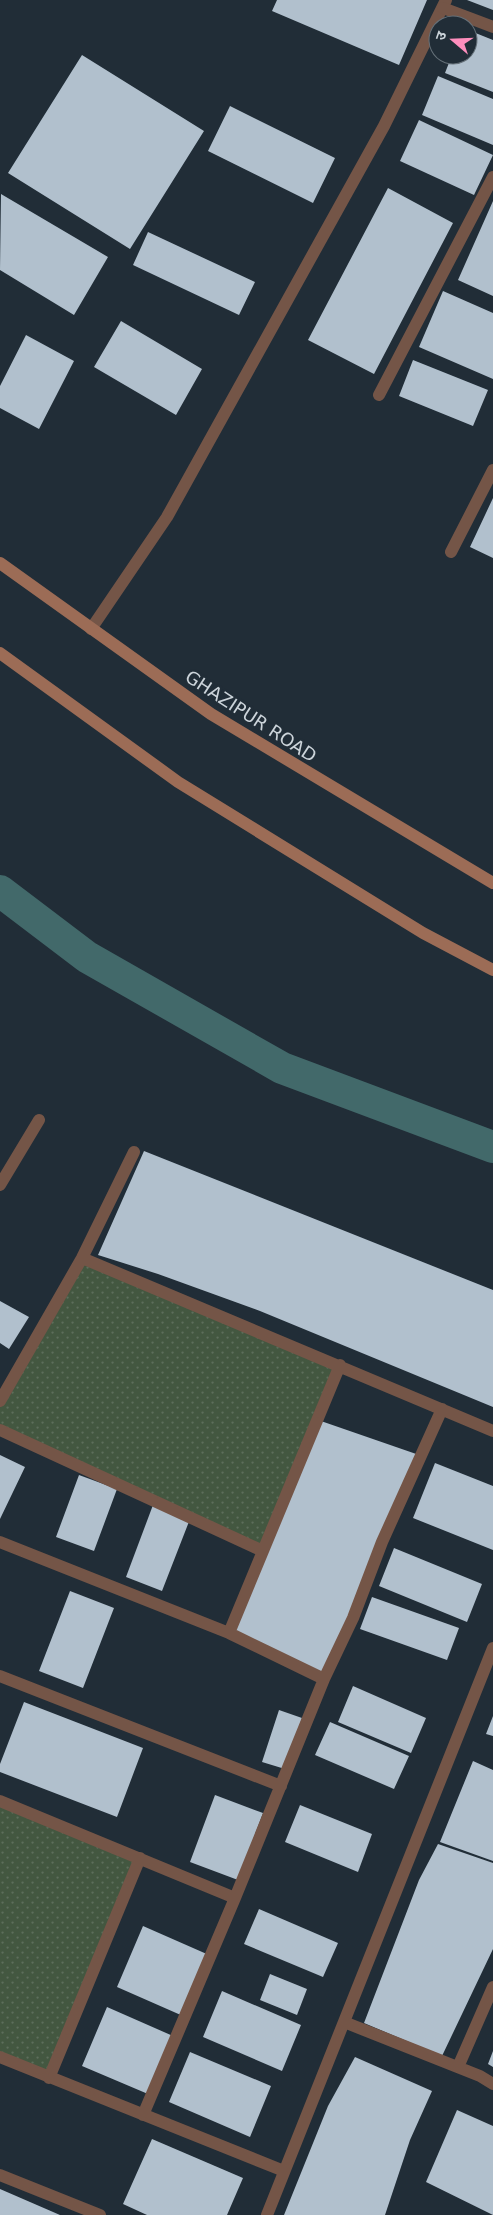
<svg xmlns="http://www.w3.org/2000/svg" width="493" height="2215" viewBox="0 0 493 2215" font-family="'DejaVu Sans','Noto Sans Devanagari',sans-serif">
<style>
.park{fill:url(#park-dots)}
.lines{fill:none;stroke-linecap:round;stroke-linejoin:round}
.canal{stroke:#42696a;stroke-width:32}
.building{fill:#b1c0cd}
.lane{stroke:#745547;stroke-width:12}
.street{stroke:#745547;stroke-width:12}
.secondary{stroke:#9c6c56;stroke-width:12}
.labels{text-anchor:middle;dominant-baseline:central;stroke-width:5;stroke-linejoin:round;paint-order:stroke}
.street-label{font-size:18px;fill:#ccd4da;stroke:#212d37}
</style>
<defs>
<pattern id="park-dots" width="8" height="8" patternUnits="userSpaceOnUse" patternTransform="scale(1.25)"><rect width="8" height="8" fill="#435740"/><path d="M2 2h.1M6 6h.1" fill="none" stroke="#5d6e5b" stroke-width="1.8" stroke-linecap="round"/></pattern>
</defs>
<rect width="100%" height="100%" fill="#212d37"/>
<path class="park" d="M82,1258l258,107 -77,186 -263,-121v-29z
M0,1801l140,57 -91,220 -49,-21z"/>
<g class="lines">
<path class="canal" d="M0,891l87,66 195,111 211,79"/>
</g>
<path class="building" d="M277,0h150l-28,65 -127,-54z
M467,0h26v10z
M468,30l25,10v52l-48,-19 7,-18h16z
M82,55l122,76 -74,118 -122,-76z
M438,76l55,23v46l-71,-30z
M230,106l105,52 -22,45 -105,-52z
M419,120l74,35 -19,40 -74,-34z
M388,188l65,35 -79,151 -66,-34z
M1,194l107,63 -34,58 -74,-45z
M493,201v95l-35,-16z
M148,232l107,50 -16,33 -106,-50z
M443,291l50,22v66l-74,-32z
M121,321l81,48 -26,46 -82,-48z
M26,335l48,26 -35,68 -39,-21v-22z
M413,360l75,30 -15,36 -74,-30z
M493,498v60l-23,-11z
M144,1151l349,139v117l-233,-96 -102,-37 -60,-19z
M0,1301l29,16 -20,32 -9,-6z
M318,1420l104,36 -98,223 -95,-46z
M0,1455l25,12 -25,52z
M435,1463l58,23v64l-80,-32z
M79,1475l38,14 -23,62 -38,-14z
M153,1505l37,14 -28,72 -36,-14z
M394,1548l88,36 -15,38 -88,-36z
M70,1591l44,17 -31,80 -44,-17z
M372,1597l87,31 -12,32 -87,-31z
M353,1686l73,32 -15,35 -73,-31z
M24,1702l119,46 -26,69 -117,-45v-8z
M279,1710l23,8 -17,51 -23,-7z
M493,1716v20l-7,-2z
M330,1722l79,34 -15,33 -79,-34z
M473,1761l20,9v91l-53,-19z
M215,1795l48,18 -25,67 -48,-18z
M300,1805l72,29 -14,38 -73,-30z
M438,1844l55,19v86l-51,107 -78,-33 55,-143z
M259,1909l79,34 -15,34 -79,-33z
M143,1926l66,29 -26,61 -66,-29z
M270,1974l37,15 -10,26 -37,-15z
M222,1991l79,34 -19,46 -79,-34z
M107,2007l66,29 -25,58 -66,-28z
M493,2051v16l-5,-3z
M190,2052l81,34 -21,51 -81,-35z
M355,2057l77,34 -22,49 -25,75h-101l44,-109z
M457,2110l36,16v89l-67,-33z
M152,2139l91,39 -16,37h-80l-24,-11z
M0,2189l60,26h-60z"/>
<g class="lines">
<path class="lane" d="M91,629l76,-112 217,-391 62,-126"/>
<path class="street" d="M443,8l50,19
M379,395l114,-218
M451,552l42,-82
M0,1185l39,-65
M82,1258l411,173
M0,1401l82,-143 52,-106
M0,1430l263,121
M0,1542l229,91 95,46
M229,1633l111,-268
M0,1676l281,110
M0,1801l235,97
M344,2022l136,54 13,8
M0,2057l284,114
M458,2067l35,-80
M49,2078l91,-220
M143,2115l92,-217 89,-219 29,-61 29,-76 60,-133
M0,2175l100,40
M267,2215l226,-567"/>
<path class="secondary" d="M0,563l211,151 282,169
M0,653l178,129 245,151 70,37"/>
</g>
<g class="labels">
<g class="street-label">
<text transform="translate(251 716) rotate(33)">GHAZIPUR ROAD</text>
</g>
</g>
<g transform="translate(453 40) rotate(289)"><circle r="24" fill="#212d37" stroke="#657078"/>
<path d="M0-4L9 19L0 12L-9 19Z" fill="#fe8ebd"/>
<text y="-8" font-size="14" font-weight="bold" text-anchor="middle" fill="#ccd4da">उ</text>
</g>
</svg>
